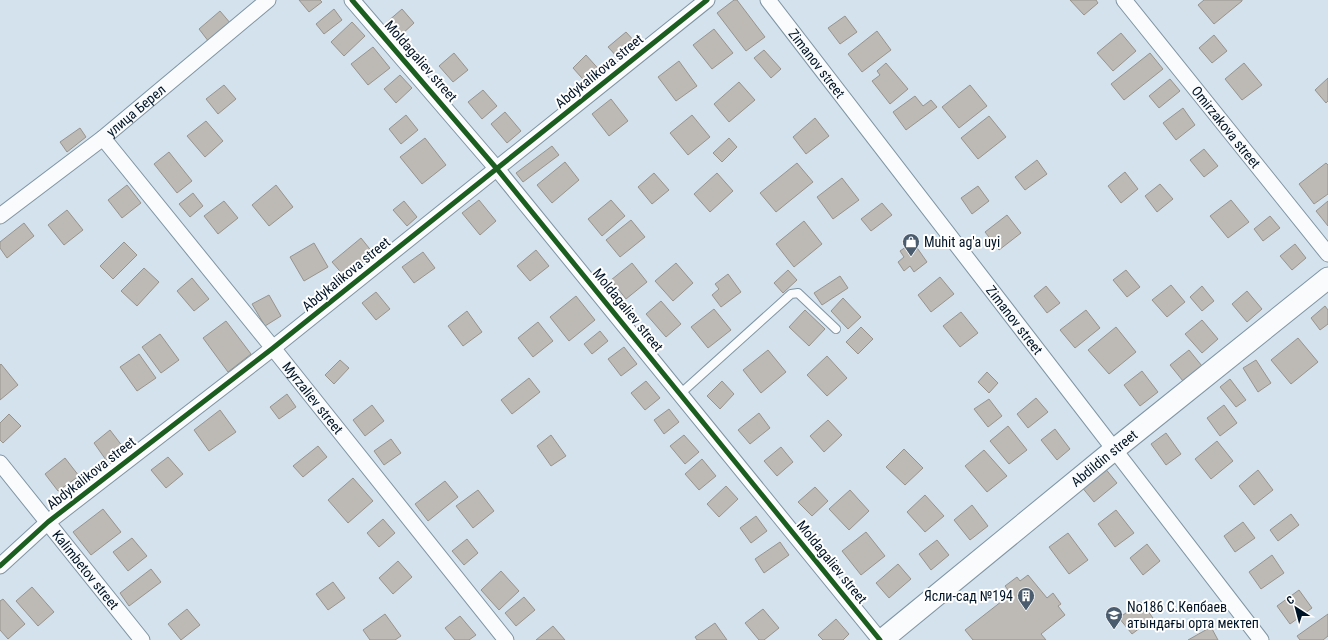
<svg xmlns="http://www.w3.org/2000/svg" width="1328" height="640" viewBox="0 0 1328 640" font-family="'Roboto Condensed',sans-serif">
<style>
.building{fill:#bdbab6;stroke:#98938d}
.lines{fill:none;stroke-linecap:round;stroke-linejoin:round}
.service-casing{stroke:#7f94a3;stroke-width:10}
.minor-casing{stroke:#7f94a3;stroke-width:17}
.secondary-casing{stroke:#7f94a3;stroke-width:23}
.service{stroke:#f9fbfc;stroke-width:8}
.minor{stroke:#f9fbfc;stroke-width:15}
.secondary{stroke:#f9fbfc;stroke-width:21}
.cycleway-casing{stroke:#fff;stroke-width:8}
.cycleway{stroke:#1b5e20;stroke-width:5}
.labels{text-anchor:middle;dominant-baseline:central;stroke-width:4;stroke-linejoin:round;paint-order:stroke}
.street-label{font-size:14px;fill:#001427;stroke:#fff}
.poi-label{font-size:14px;fill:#001427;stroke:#fff;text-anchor:start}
</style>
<rect width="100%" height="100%" fill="#d4e2ee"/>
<path class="building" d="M299,0h21l2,2 -13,10z
M734,0h3l28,37 -19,14 -29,-38z
M1070,0h26l2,3 -14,12z
M1204,0h38v1l-28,23 -16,-19z
M334,9l8,11 -18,14 -8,-10z
M402,9l12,14 -14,13 -13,-14z
M220,11l11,13 -22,18 -10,-13z
M845,16l12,16 -17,12 -12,-16z
M352,22l13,14 -21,20 -13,-14z
M714,29l19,24 -21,16 -19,-24z
M877,31l14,19 -29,22 -14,-18z
M626,32l11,12 -18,15 -11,-12z
M1121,33l15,18 -23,20 -16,-18z
M1214,35l13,16 -15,12 -13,-15z
M373,47l17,21 -22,17 -17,-21z
M764,50l17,19 -10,9 -17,-20z
M454,53l14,17 -15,12 -14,-16z
M1150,53l13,16 -39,31 -13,-16z
M586,55l17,19 -14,12 -16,-18z
M679,61l18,25 -21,15 -18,-24z
M886,63l22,26 -18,15 -18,-23 8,-6 -3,-4z
M1244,63l18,22 -20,15 -17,-21z
M400,75l12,13 -16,15 -12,-14z
M1328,78v23l-2,2 -11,-13z
M1170,79l10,12 -21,17 -10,-12z
M739,82l16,18 -26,22 -15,-18z
M224,85l12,14 -18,15 -12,-15z
M970,85l17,21 -28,22 -17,-21z
M483,90l14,16 -15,13 -14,-17z
M915,96l8,10 8,-6 6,7 -31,23 -13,-18z
M611,99l17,22 -19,15 -17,-22z
M1183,108l12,17 -19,15 -13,-17z
M505,112l16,19 -14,12 -16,-19z
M406,115l12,15 -17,14 -12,-15z
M692,115l18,22 -22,18 -18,-22z
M989,116l17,21 -28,22 -17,-21z
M815,118l14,18 -23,18 -13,-17z
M206,121l17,20 -18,16 -18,-21z
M80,128l6,9 -19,15 -7,-10z
M425,138l21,27 -24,19 -22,-27z
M729,138l8,9 -15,15 -9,-9z
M552,146l7,9 -36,27 -7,-9z
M1204,149l14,17 -14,11 -14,-17z
M169,152l23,29 -15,12 -23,-29z
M1037,160l10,14 -22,16 -10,-13z
M565,162l14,18 -27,23 -15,-18z
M797,163l16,19 -37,30 -16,-19z
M1326,163l2,2v29l-14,10 -15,-20z
M1125,172l13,17 -17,14 -13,-17z
M654,173l15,17 -17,14 -14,-17z
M717,173l16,18 -23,21 -16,-18z
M842,178l17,22 -26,19 -16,-22z
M1160,184l13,15 -16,13 -12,-16z
M127,185l14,18 -19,15 -14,-18z
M276,185l17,22 -24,19 -17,-21z
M978,186l11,15 -17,13 -11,-16z
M193,193l10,13 -13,11 -11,-13z
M479,200l17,21 -16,14 -18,-22z
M611,200l14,16 -23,20 -14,-17z
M1231,200l18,22 -21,16 -18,-22z
M224,201l14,17 -20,16 -14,-18z
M404,201l13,16 -10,9 -14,-16z
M1328,201v25l-12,-15z
M882,203l10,12 -21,16 -10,-12z
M67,210l16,20 -19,15 -16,-20z
M1007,215l14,18 -22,17 -14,-18z
M1270,216l10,12 -17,13 -9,-12z
M631,220l14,17 -25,20 -14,-17z
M804,221l18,23 -28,23 -18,-23z
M24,223l10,13 -27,22 -7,-10v-6z
M361,238l12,15 -28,24 -13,-15z
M124,242l13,13 -24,24 -13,-13z
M913,242l14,20 -13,10 -4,-6 -6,5 -6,-9 6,-5 -4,-6z
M314,243l14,24 -24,14 -14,-24z
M1295,244l11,14 -14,12 -12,-14z
M536,250l13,16 -19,15 -13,-15z
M423,252l12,16 -21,15 -12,-16z
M632,263l15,19 -21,17 -15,-19z
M676,263l17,20 -20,18 -18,-20z
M144,268l15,14 -22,24 -16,-15z
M788,270l9,10 -14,13 -9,-10z
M1126,270l14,17 -13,10 -14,-17z
M728,274l13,18 -20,15 -9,-12 7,-6 -4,-5z
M840,276l8,12 -26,17 -8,-12z
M940,277l14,17 -23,18 -13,-17z
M192,278l17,21 -15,12 -17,-20z
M1171,285l14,17 -18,15 -15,-17z
M1046,286l14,17 -13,10 -13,-17z
M1202,286l12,15 -12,10 -12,-14z
M1247,291l15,18 -15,13 -15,-18z
M376,292l14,17 -14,11 -14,-17z
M269,295l12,21 -16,10 -13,-22z
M576,296l19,24 -26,21 -19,-24z
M843,298l18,19 -13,12 -17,-18z
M661,301l20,23 -15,13 -20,-23z
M1325,306l3,4v14l-8,6 -9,-12z
M714,309l17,21 -23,18 -17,-21z
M805,310l20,19 -16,17 -20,-19z
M1086,310l14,18 -25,20 -15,-18z
M467,311l15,21 -19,14 -15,-20z
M961,312l17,21 -18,14 -17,-21z
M1202,320l16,19 -16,14 -17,-19z
M226,321l25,33 -23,18 -25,-34z
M538,322l15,19 -20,16 -15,-19z
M861,327l12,12 -15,15 -12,-12z
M1116,327l20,25 -27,22 -21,-24z
M600,331l8,10 -16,13 -8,-10z
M160,334l19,26 -18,13 -19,-26z
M1298,338l20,24 -27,22 -20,-24z
M624,347l13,17 -16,12 -13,-17z
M768,350l18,22 -25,21 -18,-23z
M1189,350l13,16 -19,15 -13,-16z
M139,354l17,24 -19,13 -17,-24z
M827,356l20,22 -20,18 -20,-21z
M340,360l9,8 -15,16 -9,-9z
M1256,360l15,23 -13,9 -15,-24z
M1,364l17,21 -18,15v-35z
M1142,371l16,21 -18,14 -16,-21z
M987,372l11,11 -9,10 -11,-11z
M529,378l11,14 -28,22 -11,-14z
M1230,379l16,21 -10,7 -16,-20z
M646,381l14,17 -15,12 -14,-17z
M722,381l12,13 -14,15 -13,-13z
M287,394l9,13 -17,12 -9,-12z
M1036,398l12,14 -20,16 -11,-14z
M989,399l13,17 -14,11 -14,-18z
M372,405l12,16 -19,15 -12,-16z
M1224,405l13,18 -17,13 -13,-18z
M669,409l10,13 -15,12 -10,-14z
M220,410l16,22 -27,19 -15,-21z
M759,413l11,15 -20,16 -12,-14z
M9,414l12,12 -18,17 -3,-3v-17z
M828,420l14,15 -18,17 -14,-16z
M1008,426l19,24 -18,14 -19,-23z
M1055,429l15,20 -13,11 -16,-20z
M110,430l13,17 -17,13 -12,-17z
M1166,433l15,21 -15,11 -15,-21z
M551,435l15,21 -15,10 -14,-20z
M684,435l15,17 -14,12 -15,-18z
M391,439l10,14 -17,12 -10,-14z
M1217,441l16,20 -22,18 -16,-20z
M318,446l9,11 -24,20 -10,-11z
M781,447l12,15 -16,14 -13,-15z
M904,449l19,19 -18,17 -19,-18z
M984,450l23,26 -20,16 -22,-26z
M168,457l15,17 -17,14 -15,-18z
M65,458l14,18 -21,15 -13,-17z
M702,459l14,17 -17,14 -14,-16z
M1104,467l13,16 -23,19 -13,-16z
M1258,470l15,20 -19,15 -15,-19z
M353,478l20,23 -25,22 -20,-23z
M445,481l13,16 -30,24 -13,-17z
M726,486l12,13 -19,18 -12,-13z
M815,487l13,14 -16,15 -14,-14z
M478,490l16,21 -21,17 -17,-22z
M850,490l19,21 -20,19 -20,-21z
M925,495l19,21 -19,16 -18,-20z
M972,505l16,21 -18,14 -16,-20z
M103,509l18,23 -30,23 -18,-23z
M1116,510l18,23 -19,14 -17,-23z
M1291,514l8,11 -21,16 -8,-11z
M756,516l11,15 -16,12 -11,-15z
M383,519l12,14 -16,14 -12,-14z
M1243,522l12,16 -20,14 -11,-16z
M866,532l19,24 -24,19 -19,-24z
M1068,533l20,27 -19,14 -20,-27z
M132,538l15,18 -19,15 -15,-19z
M467,539l11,14 -14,12 -12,-14z
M937,540l12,15 -18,15 -12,-16z
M780,542l9,13 -25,18 -9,-14z
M1147,544l13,17 -17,14 -13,-17z
M1272,555l12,18 -23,16 -12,-17z
M398,561l14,16 -19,17 -14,-16z
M898,564l13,15 -22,19 -13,-15z
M151,569l10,13 -32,24 -9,-13z
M501,571l18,20 -20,19 -18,-20z
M1028,575l19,23 6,-5 8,11 -3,2 7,9 -24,19 5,6h-73l-8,-10 46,-36 -6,-8 12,-9 3,4z
M333,582l12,16 -17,12 -12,-16z
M32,587l22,25 -16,14 -22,-25z
M1299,590l13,18 -22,16 -13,-18z
M524,597l11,13 -19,16 -11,-13z
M3,599l22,25 -17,15 -8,-9v-29z
M1141,602l12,16 -21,16 -13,-16z
M187,609l13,16 -19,15 -13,-16z
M763,609l16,19 -15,12h-5l-14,-17z
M385,614l16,22 -6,4h-25l-7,-10z
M1328,614v22l-5,4h-23l-3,-4z
M460,616l16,19 -7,5h-14l-10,-12z
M836,619l13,15 -6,6h-20l-5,-5z
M715,623l12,17h-30l-2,-3z
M553,626l12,14h-29z
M1211,627l7,13h-30z"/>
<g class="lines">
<defs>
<path id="service" d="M680,394l111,-100 7,-1 38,36"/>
<g id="minor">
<path d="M352,0l145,169 383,471"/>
<path id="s1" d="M768,0l493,640"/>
<path id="s2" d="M1124,0l204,254"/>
<path id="s3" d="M103,138l170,210 233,292"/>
<path id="s4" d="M0,216l103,-78 165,-138"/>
<path id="s5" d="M0,463l142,177"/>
<path d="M0,566l48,-44 225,-174 434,-348"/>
</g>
<g id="secondary">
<path id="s6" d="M882,640l233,-191 213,-171"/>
</g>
</defs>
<use href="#service" class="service-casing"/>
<use href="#minor" class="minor-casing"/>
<use href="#secondary" class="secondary-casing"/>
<use href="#service" class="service"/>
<use href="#minor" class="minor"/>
<use href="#secondary" class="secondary"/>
<defs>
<path id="cycleway" d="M352,0l145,169 383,471
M0,566l48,-44 225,-174 434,-348"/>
</defs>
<use href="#cycleway" class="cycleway-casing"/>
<use href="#cycleway" class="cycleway"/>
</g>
<defs>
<symbol id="shop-pin" viewBox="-11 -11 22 30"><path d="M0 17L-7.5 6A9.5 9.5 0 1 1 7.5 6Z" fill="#4a5c6d" stroke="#fff"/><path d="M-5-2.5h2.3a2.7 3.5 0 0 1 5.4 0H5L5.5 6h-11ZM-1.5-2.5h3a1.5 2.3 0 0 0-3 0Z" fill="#fff"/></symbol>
<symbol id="building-pin" viewBox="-11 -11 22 30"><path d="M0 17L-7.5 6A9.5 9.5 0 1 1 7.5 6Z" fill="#4a5c6d" stroke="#fff"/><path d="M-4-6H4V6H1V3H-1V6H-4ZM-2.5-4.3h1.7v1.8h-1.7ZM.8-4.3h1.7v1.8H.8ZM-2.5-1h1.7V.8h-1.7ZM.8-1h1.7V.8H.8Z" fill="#fff"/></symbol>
<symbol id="school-pin" viewBox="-11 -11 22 30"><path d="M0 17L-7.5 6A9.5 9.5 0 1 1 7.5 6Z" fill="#4a5c6d" stroke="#fff"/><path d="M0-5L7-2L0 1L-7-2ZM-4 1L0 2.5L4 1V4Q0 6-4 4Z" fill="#fff"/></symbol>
</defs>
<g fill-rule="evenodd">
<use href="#shop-pin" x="901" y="232" width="20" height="27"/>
<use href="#building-pin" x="1016" y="586" width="20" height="27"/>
<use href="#school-pin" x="1104" y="605" width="20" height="27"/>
</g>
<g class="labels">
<g class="street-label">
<text transform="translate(421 61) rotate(49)">Moldagaliev street</text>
<text stroke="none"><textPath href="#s1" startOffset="80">Zimanov street</textPath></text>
<text transform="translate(599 71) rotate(-39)">Abdykalikova street</text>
<text stroke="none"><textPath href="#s4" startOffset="172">улица Берел</textPath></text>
<text stroke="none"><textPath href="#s2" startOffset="163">Omirzakova street</textPath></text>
<text transform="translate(346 274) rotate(-39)">Abdykalikova street</text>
<text transform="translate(628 310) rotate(51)">Moldagaliev street</text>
<text stroke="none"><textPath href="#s1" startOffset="404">Zimanov street</textPath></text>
<text stroke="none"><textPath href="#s3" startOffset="334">Myrzaliev street</textPath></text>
<text stroke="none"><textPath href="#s6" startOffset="287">Abdildin street</textPath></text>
<text transform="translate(91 473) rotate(-38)">Abdykalikova street</text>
<text transform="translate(832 562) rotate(51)">Moldagaliev street</text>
<text stroke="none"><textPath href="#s5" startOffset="137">Kalimbetov street</textPath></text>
</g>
<g class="poi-label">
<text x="924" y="242">Muhit ag'a uyi</text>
<text x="1013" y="596" text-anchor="end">Ясли-сад №194</text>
<text x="1127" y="607">No186 С.Көпбаев<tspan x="1127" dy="16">атындағы орта мектеп</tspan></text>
</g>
</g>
<g transform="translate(1296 608) rotate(324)" stroke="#ffffff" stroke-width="3" paint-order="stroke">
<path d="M0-3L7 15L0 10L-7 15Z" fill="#001427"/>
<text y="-6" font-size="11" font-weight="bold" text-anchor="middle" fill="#001427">С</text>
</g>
</svg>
